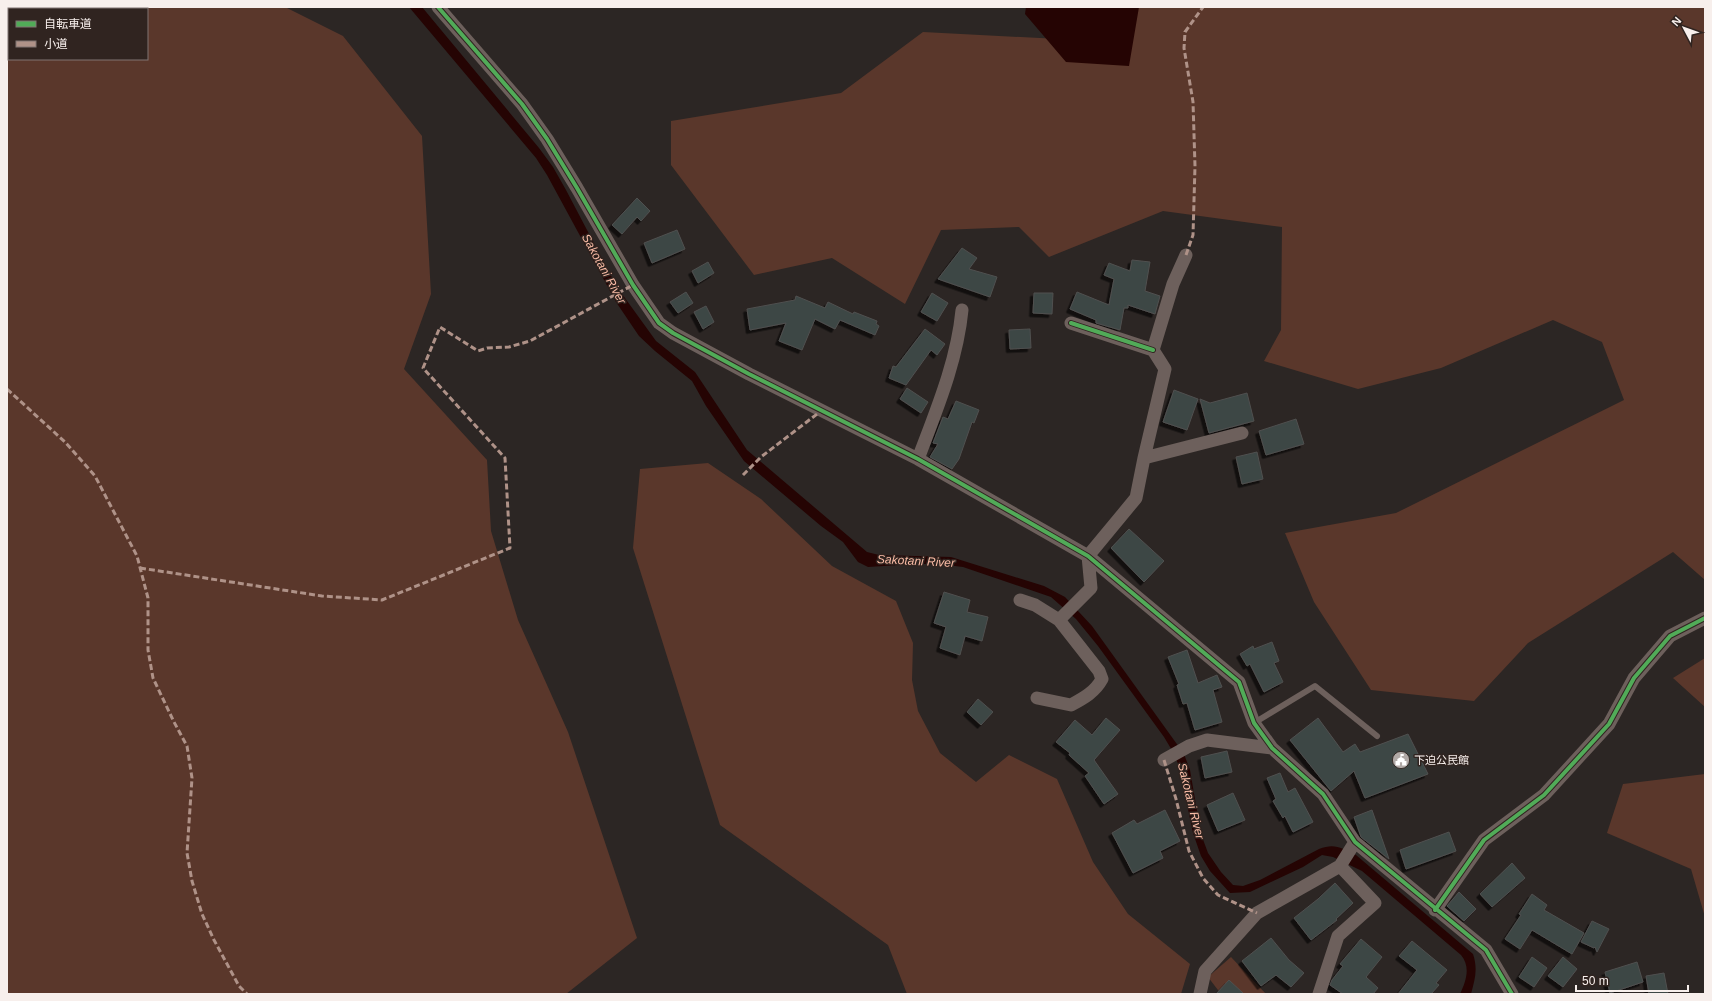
<svg xmlns="http://www.w3.org/2000/svg" width="1712" height="1001" viewBox="0 0 1712 1001" font-family="Arial,'Noto Sans JP',sans-serif">
<style>
.green{fill:#5a372b;fill-rule:evenodd}
.water{fill:#250403}
.building{fill:#3c4645;stroke:#50504f;filter:url(#shadow)}
.lines{fill:none;stroke-linecap:round;stroke-linejoin:round}
.lane{stroke:#6d605c;stroke-width:6}
.street{stroke:#6d605c;stroke-width:13}
.quiet{stroke:#af9288;stroke-width:3;stroke-dasharray:6 3;stroke-linecap:butt}
.cycleway-casing{stroke:#302420;stroke-width:6}
.cycleway{stroke:#51ab58;stroke-width:4}
.labels{text-anchor:middle;dominant-baseline:central;stroke-width:3;stroke-linejoin:round;paint-order:stroke}
.poi-label{font-size:11px;fill:#f7efec;stroke:#302420;text-anchor:start}
.water-label{font-size:12px;font-style:italic;fill:#fabca6;stroke:#302420}
</style>
<defs>
<filter id="shadow"><feDropShadow dx="-3.5" dy="3.5" stdDeviation="0" flood-color="#0009"/></filter>
</defs>
<rect width="100%" height="100%" fill="#2c2624"/>
<path class="green" d="M7,7h278l58,29 79,100 9,158 -27,75 83,91 4,71 27,89 50,112 69,206 -71,56h-559zM9,9h138v50h-138z
M1118,7h587v573l-32,-28 -145,91 -54,58 -103,-11 -57,-88 -29,-69 111,-20 228,-113 -22,-58 -49,-22 -112,48 -83,21 -94,-28 17,-31 1,-103 -119,-16 -114,46 -30,-30 -78,3 -36,74 -73,-46 -78,17 -83,-110v-44l170,-28 82,-61 193,10z
M708,463l53,36 71,67 64,35 17,42 -1,37 6,31 22,42 36,29 33,-27 48,24 36,83 35,52 62,50 -9,30h-274l-19,-49 -168,-120 -87,-277 7,-79z
M1705,658v49l-32,-29z
M1705,774v143l-14,-48 -84,-36 16,-49z
M1231,957l35,37h-45l-13,-17z"/>
<path class="water" d="M409,7h13l117,141 14,19 13,23 51,97 39,54 39,31 52,78 120,102 12,3 72,2 93,29 21,11 27,29 92,128 6,16 11,64 7,19 13,19 12,13 10,1 17,-6 59,-31c16,-6 22,-1 37,6l117,99c5,15 2,25 -2,40h-11c6,-13 11,-27 1,-39l-99,-84 -29,-14 -11,-2 -19,12 -53,25 -20,1 -20,-22 -9,-15 -8,-23 -14,-67 -6,-14 -9,-15 -66,-91 -22,-27 -25,-22 -88,-30 -24,-3h-24l-47,3 -10,-5 -15,-20 -22,-16 -77,-65 -38,-55 -14,-25 -37,-30 -16,-15 -23,-34 -69,-127 -11,-17z
M1026,7h113l-10,59 -63,-4 -41,-48z"/>
<path class="building" d="M637,198l13,13 -9,10 -4,-4 -15,17 -10,-9z
M677,230l8,19 -33,14 -8,-20z
M962,248l15,10 -8,11 28,8 -7,20 -52,-18z
M1132,260l18,2 -5,29 15,5 -5,18 -27,-9v3h-4l-4,22 -24,-7v-3l-26,-11 7,-17 32,13 5,-26 -10,-4 5,-12 21,8z
M708,262l6,11 -16,10 -6,-12z
M686,292l7,11 -15,10 -8,-11z
M932,293l16,10 -11,18 -16,-9z
M1034,293h19l-1,21 -19,-1z
M796,296l29,12 3,-6 25,12 1,-2 23,9 -1,3 3,2 -4,9 -35,-15 -5,9 -20,-10 -13,31 -23,-9 7,-18 -36,7 -3,-21 48,-9z
M706,306l8,16 -11,7 -9,-17z
M925,329l20,15 -8,11 -6,-5 -25,35 -17,-7 4,-12 3,1z
M1030,329l1,19 -21,1 -1,-19z
M907,388l21,14 -7,11 -21,-14z
M1174,390l24,9 -11,31 -24,-8z
M1247,393l7,28 -45,12 -9,-34 10,4z
M956,401l23,9 -5,13 -2,-1 -13,37 -7,10 -22,-12 8,-13 -5,-1 10,-26 5,2z
M1296,419l8,25 -38,11 -7,-24z
M1257,452l6,27 -21,5 -6,-27z
M1129,529l35,32 -20,21 -33,-34z
M944,592l26,8 -3,12 21,5 -6,24 -17,-5 -5,19 -20,-7 6,-21 -12,-4z
M1272,642l7,19 -5,2 9,19 -19,10 -14,-28 -3,2 -7,-12 13,-8 1,3z
M1187,650l11,33 19,-8 5,12 -9,3 9,32 -27,8 -8,-27 -4,1 -6,-19 2,-1 -11,-27z
M978,699l15,13 -12,13 -14,-13z
M1106,718l14,12 -26,30 24,34 -14,10 -19,-28 4,-3 -20,-18 1,-2 -14,-11 19,-22 17,15z
M1318,718l25,34 12,-8 5,8 48,-18 20,40 -63,24 -11,-27 -23,20 -41,-51z
M1227,751l5,21 -27,6 -4,-21z
M1280,773l8,19 7,-4 18,34 -20,10 -8,-16 -2,2 -10,-17 3,-2 -9,-21z
M1233,793l12,27 -27,11 -11,-26z
M1165,810l15,31 -20,10 3,7 -30,15 -21,-40 22,-13 3,4z
M1372,810l17,49 -28,-22 -7,-20z
M1449,832l7,19 -50,18 -6,-19z
M1512,863l13,15 -33,29 -12,-13z
M1335,883l18,20 -17,16 1,1 -26,20 -17,-22 24,-19z
M1459,892l17,17 -12,12 -17,-15z
M1532,894l15,11 -3,5 40,23 -12,21 -40,-24 -12,19 -15,-10 16,-24 -2,-1z
M1592,921l17,8 -12,23 -2,-5 -1,1 -13,-6z
M1271,938l18,22 15,13 -13,14 -15,-12 -15,11 -19,-25z
M1361,939l21,18 -16,20 12,11 -5,6h-30l-13,-9 2,-5 11,-14 -3,-2z
M1412,941l35,29 -11,13 3,2 -8,9h-33l19,-24 -18,-14z
M1532,957l15,11 -13,19 -15,-10z
M1563,957l14,12 -14,18 -15,-11z
M1637,962l6,20 -33,11 -5,-21z
M1664,973l4,21h-19l-3,-18z
M1229,980l15,14h-28z"/>
<g class="lines">
<path class="lane" d="M1254,723l61,-37 62,50"/>
<path class="street" d="M438,7l84,97 25,35 30,49 56,97 26,38 14,10 76,41 169,85 170,97 151,126 15,41 18,25 51,46 32,48 131,108 26,44
M1071,323l82,27
M1144,458l98,-25
M918,459c18,-48 39,-97 44,-149
M1020,600l15,5 24,15 40,51 3,8c-7,13 -18,19 -31,26l-34,-7
M1059,620l32,-32 -3,-32 48,-58 8,-40 21,-89 -12,-19 20,-66 13,-29
M1164,760l25,-14 18,-6 65,8
M1435,910l49,-70 60,-45 65,-71 25,-46 36,-42 35,-18
M1200,994l5,-23 52,-58 83,-47 15,-24
M1319,994l19,-58 37,-33 -35,-37"/>
<path class="quiet" d="M1186,255l7,-20 2,-69 -2,-64 -9,-54 1,-16 18,-25
M7,389l58,53 30,34 42,80 11,42v52l5,28 21,44 13,24 5,32 -5,75 5,28 10,33 12,26 25,46 8,8
M743,475l18,-18 60,-46
M140,568l182,28 60,4 128,-52 -5,-90 -82,-90 17,-41 38,24 9,-3 22,-1 21,-6 103,-56
M1164,760l12,39 13,52 14,27 15,17 39,18"/>
<defs>
<path id="cycleway" d="M438,7l84,97 25,35 30,49 56,97 26,38 14,10 76,41 169,85 170,97 151,126 15,41 18,25 51,46 32,48 131,108 26,44
M1071,323l82,27
M1435,910l49,-70 60,-45 65,-71 25,-46 36,-42 35,-18"/>
</defs>
<use href="#cycleway" class="cycleway-casing"/>
<use href="#cycleway" class="cycleway"/>
</g>
<defs>
<symbol id="civic-disc" viewBox="-11 -11 22 22"><circle r="9.5" fill="#b0a9a6" stroke="#302420"/><path d="M-.6-6.5H3V-4.5H.6V-3L4-1V1h2V6H-6V1h2V-1L-.6-3ZM-1.2 2.5V6h2.4V2.5Z" fill="#fff"/></symbol>
</defs>
<g fill-rule="evenodd">
<use href="#civic-disc" x="1391" y="750" width="20" height="20"/>
</g>
<g class="labels">
<g class="poi-label">
<text x="1414" y="760">下迫公民館</text>
</g>
<g class="water-label">
<text transform="translate(604 269) rotate(61)">Sakotani River</text>
<text transform="translate(916 561) rotate(3)">Sakotani River</text>
<text transform="translate(1191 801) rotate(76)">Sakotani River</text>
</g>
</g>
<rect width="1712" height="1001" fill="none" stroke="#f7efec" stroke-width="16"/>
<rect x="8" y="8" width="140" height="52" fill="#302420" stroke="#807572"/>
<rect x="16" y="21" width="20" height="6" fill="#51ab58" stroke="#807572"/>
<text x="44" y="28" font-size="12" fill="#f7efec">自転車道</text>
<rect x="16" y="41" width="20" height="6" fill="#af9288" stroke="#807572"/>
<text x="44" y="48" font-size="12" fill="#f7efec">小道</text>
<g transform="translate(1684 28) rotate(311)" stroke="#302420" stroke-width="3" paint-order="stroke">
<path d="M0-3L7 15L0 10L-7 15Z" fill="#f7efec"/>
<text y="-6" font-size="11" font-weight="bold" text-anchor="middle" fill="#f7efec">N</text>
</g>
<path d="M1576 985v6h112v-6" fill="none" stroke="#f7efec" stroke-width="2"/>
<text x="1582" y="985" font-size="12" fill="#f7efec" stroke="#302420" stroke-width="3" paint-order="stroke">50 m</text>
</svg>
